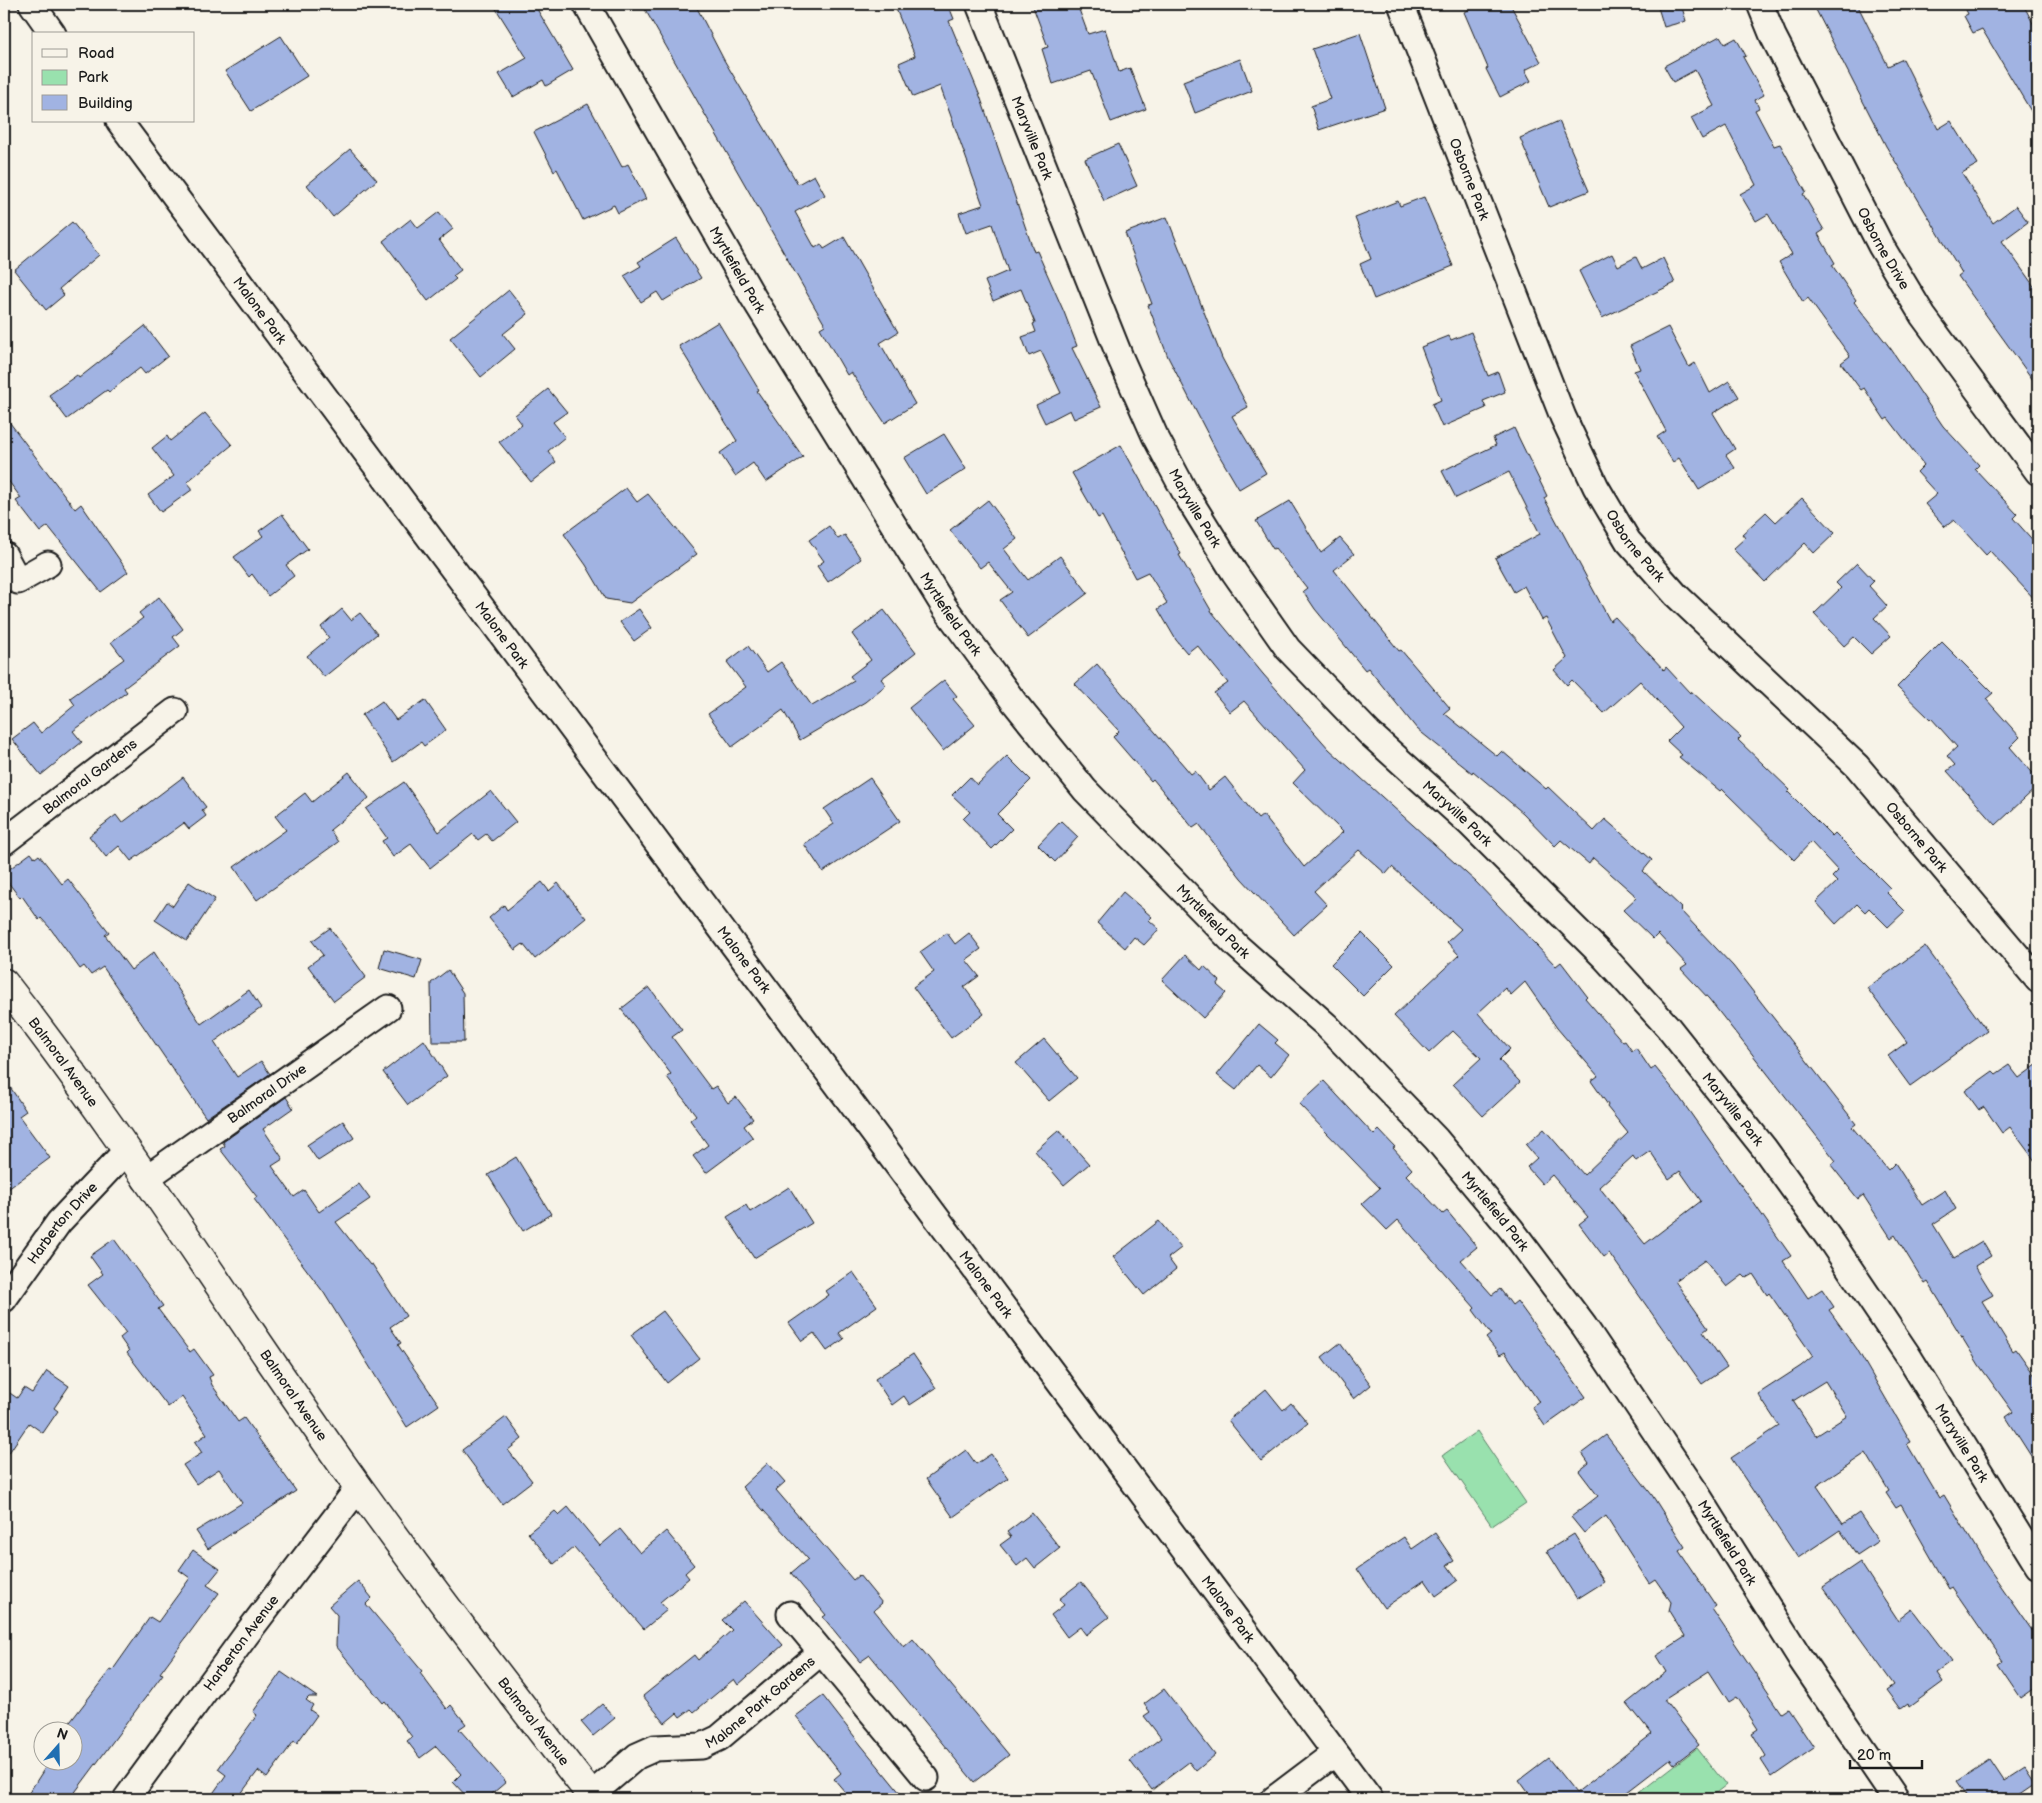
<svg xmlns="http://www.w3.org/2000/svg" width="2042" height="1803" viewBox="0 0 2042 1803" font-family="'Balsamiq Sans',sans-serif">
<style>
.green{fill:#99e1ae;stroke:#5a7e65}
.building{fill:#a1b3e2;stroke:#1c1c1c;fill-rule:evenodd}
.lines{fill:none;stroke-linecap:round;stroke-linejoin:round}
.street-casing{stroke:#1c1c1c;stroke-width:29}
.highway-casing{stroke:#1c1c1c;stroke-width:31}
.street{stroke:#f7f3e8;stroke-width:25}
.highway{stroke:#f7f3e8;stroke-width:28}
.labels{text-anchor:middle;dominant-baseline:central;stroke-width:4;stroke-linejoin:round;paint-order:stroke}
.street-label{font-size:14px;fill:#1c1c1c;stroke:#f7f3e8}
</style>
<rect width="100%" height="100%" fill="#f7f3e8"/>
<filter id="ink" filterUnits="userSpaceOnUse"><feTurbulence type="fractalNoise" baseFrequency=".02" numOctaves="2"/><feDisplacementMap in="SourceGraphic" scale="10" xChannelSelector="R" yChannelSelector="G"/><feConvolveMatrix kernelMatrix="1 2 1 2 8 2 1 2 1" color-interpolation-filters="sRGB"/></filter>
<g filter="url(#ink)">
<path class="green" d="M1477,1431l49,72 -34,23 -49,-71z
M1697,1748l29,37 -18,14h-77z"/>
<path class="building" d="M493,4h41l39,66 -27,16 -3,-6 -30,17 -14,-23 28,-16z
M642,4h53l29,56 74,124 16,-9 11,20 -30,17 20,36 6,-4 3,5 20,-12 54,95 -18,11 35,61 -30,19 -34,-51 -4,3 -27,-47 5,-3z
M894,4h54l6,15 -5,2 31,75 54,156 3,-1 27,61 13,34 -5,2 29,59 -27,12 -4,-9 -25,13 -9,-18 25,-12 -20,-42 -12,5 -7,-19 14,-5 -3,-8 2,-1 -14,-34 -28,12 -8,-20 23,-10 -16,-47 -26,9 -7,-20 24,-8 -43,-119 -27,11 -14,-34 16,-7z
M1032,4h45l11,30 17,-5 14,43 11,-4 16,41 -35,13 -20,-51 -38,13 -11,-35 6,-2z
M1483,4h27l31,58 -16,8 6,11 -31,16 -14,-28 2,-1 -24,-56z
M1657,4h24l5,17 -22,6z
M1813,4h44l31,62 15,-7 35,70 13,-8 27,43 -16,9 31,50 23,-17 12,16 -26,19 36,51v95l-80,-111 4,-3 -76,-127z
M1963,4h60l15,29v90l-56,-94 -9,4 -9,-17 4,-2z
M1360,33l25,75 -66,22 -8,-24 19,-7 -18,-50z
M281,36l26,40 -56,35 -26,-40z
M1720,36l5,8 11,-6 10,18 -3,1 21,38 -9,5 4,8 -4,2 19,36 6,-2 26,48 -3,2 21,36 -6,4 17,29 -3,2 24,35 -2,2 37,47 52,77 36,39 -4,4 42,45 -4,4 25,28v57l-48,-52 -4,4 -32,-35 -9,7 -20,-23 12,-10 -20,-22 7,-7 -36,-47 -3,2 -21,-32 -3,2 -20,-27 9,-7 -42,-58 -5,4 -24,-40 13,-8 -24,-40 -12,7 -16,-27 16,-9 -30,-59 -24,13 -11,-21 23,-12 -19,-36 -22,12 -9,-16z
M1240,59l12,32 -57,22 -12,-32z
M588,104l34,63 6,-3 18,35 -28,14 -4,-8 -31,15 -26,-51 -3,2 -20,-39z
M1559,121l30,70 -40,16 -29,-69z
M1118,144l19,42 -33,15 -19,-42z
M350,149l27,31 -44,37 -26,-32z
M1424,197l29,69 -79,33 -14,-35 11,-5 -16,-41 43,-17 2,5z
M439,212l14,17 -14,11 22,30 -8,6 3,3 -28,22 -45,-60 28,-22 7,9z
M1167,217l55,141 26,49 -16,9 34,57 -27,16 -23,-39 -48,-93 -20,-52 4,-1 -27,-71z
M72,222l27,33 -40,34 5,6 -18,15 -32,-40z
M676,238l25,40 -38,23 -6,-9 -16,10 -17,-26 17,-10 -3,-4z
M1612,254l6,12 18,-9 6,12 21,-11 12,25 -73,35 -23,-47z
M509,290l19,24 -25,20 12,15 -34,28 -31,-39z
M718,322l41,68 -2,1 46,66 -37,25 -13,-19 -18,13 -15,-23 17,-12 -58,-95z
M145,326l23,30 -23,18 -5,-6 -31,24 -2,-2 -40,29 -18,-24 28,-20 2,3z
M1668,327l21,40 6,-4 15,30 19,-12 10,16 -26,16 22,36 -9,6 9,13 -36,22 -20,-32 -6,4 -16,-25 9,-6 -32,-60 6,-2 -10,-23z
M1471,332l17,44 10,-4 7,20 -22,9 3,7 -44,19 -10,-23 9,-4 -20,-53 28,-11 2,4z
M548,389l19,23 -14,10 12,15 -17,14 8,11 -25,20 -32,-40 23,-18 -7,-9z
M205,413l27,32 -45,37 6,7 -32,23 -13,-17 26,-19 -22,-28 15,-12 3,5z
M4,415l71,94 6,-5 47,68 -27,20 -53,-66 -8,6 -24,-31 5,-3 -17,-23z
M1514,428l33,68 -3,2 66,123 5,-4 49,53 2,-3 24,26 1,-2 50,46 -3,3 52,50 -2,2 44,44 3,-3 55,55 -4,4 19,19 -17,16 -19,-19 -4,4 -8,-8 -21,20 -20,-22 21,-20 -5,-5 6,-6 -27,-29 -17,18 -72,-71 -2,2 -41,-34 3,-2 -15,-14 14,-14 -41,-46 -36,32 -32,-33 -5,5 -13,-15 13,-12 -21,-40 -4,2 -18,-34 -10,6 -19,-34 45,-24 -31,-62 -53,26 -14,-27 54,-26 -3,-7z
M944,434l22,35 -40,25 -22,-36z
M1121,445l60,109 -2,1 33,57 51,62 66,75 147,133 80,84 5,-4 26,34 -2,2 38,44 2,-1 7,10 4,-3 15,22 4,-3 22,27 114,162 -8,5 25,37 14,-9 12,18 -5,3 28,39 54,93 -4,2 32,54 5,-3 41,68 53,76v47l-17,12 -23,-34 5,-3 -51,-74 -3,2 -48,-84 -5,3 -10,-15 3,-2 -23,-38 -49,33 26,38 16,-11 19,28 -21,14 -17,-25 -42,28 -67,-100 48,-32 -21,-32 43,-28 12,-10 -44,-63 -2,2 -14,-21 -7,4 -3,-3 -16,12 -22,-27 -30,21 33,47 -5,4 24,35 -25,17 -93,-131 -5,4 -25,-33 9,-7 -36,-42 -10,9 -15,-17 10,-9 -11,-13 18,-16 40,46 44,-42 -21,-26 1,-2 -17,-24 7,-5 -41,-48 -32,-46 -14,13 -6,-7 -27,25 32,36 -11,11 21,22 -37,34 -30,-32 28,-26 -28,-27 -24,22 -35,-37 65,-61 -12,-13 14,-13 -69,-62 -6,7 -27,-24 -45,41 13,14 -33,30 -53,-57 -42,-54 -6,4 -40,-49 -2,2 -38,-44 6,-6 -44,-47 22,-20 94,110 4,-3 14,19 16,-13 33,42 5,-4 41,52 39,-35 -50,-49 12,-13 -61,-69 -14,11 -16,-19 14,-10 -31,-38 -10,8 -11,-13 -18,-31 9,-6 -19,-31 -13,6 -33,-62 -4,2 -26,-45zM1650,1151l19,28 11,-8 21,30 -56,43 -46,-57 34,-31 3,5zM1825,1381l22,35 -31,20 -23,-35z
M626,488l11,14 11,-8 49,60 -67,49 -24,-4 -20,-34 -22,-31z
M1802,498l33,35 -21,20 -9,-10 -40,39 -32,-33 12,-11 -3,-4 24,-22 10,10z
M988,500l29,39 -13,10 24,31 32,-24 28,37 -60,45 -28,-38 12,-8 -24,-30 -8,6 -30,-38z
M1290,501l31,52 19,-15 14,16 -20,16 65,81 2,-1 49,58 -6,5 53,43 5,-5 44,38 2,-2 46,44 11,-12 47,41 -9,11 39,37 -2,2 53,56 123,158 -4,3 36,43 7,-7 27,42 23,-15 11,19 -23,15 21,34 28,-17 9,15 -16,10 18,29 -11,6 31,50 3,-2 22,31v87l-32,-50 7,-5 -34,-47 -51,-83 -3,2 -30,-49 -4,3 -28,-43 -5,4 -27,-34 5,-4 -127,-162 -28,-30 6,-4 -29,-31 -5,5 -30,-29 14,-13 -44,-39 -4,6 -28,-24 -6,6 -32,-33 -50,-42 -1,2 -55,-44 -49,-61 -3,2 -50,-61 -12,-18 4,-3 -32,-40 -2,1 -17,-28z
M282,514l26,35 -22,16 8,11 -26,20 -16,-22 -3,3 -15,-20 29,-21 -4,-5z
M829,526l9,13 7,-4 16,24 -33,23 -11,-16 7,-5 -15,-21z
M1857,563l17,18 -5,5 18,20 -13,12 17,18 -20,18 -17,-17 -10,9 -30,-32 27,-26 -5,-5z
M159,597l24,32 -10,8 7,9 -56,42 3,4 -54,39 9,11 -41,33 -29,-36 21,-16 8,10 34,-28 -5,-7 54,-39 -13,-17 32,-24 -4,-5z
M342,609l9,11 9,-7 17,21 -53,43 -17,-21 22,-18 -8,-11z
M639,609l13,19 -18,13 -14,-19z
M884,610l32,42 -35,27 5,6 -21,17 -65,38 -17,-30 -51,37 -24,-33 38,-27 -19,-25 21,-16 19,26 14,-10 31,44 42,-25 -4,-5 21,-16 -19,-26z
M1942,642l51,51 -7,6 34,38 -10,10 28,32v7l-42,39 -49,-54 8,-6 -8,-9 10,-9 -26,-29 -1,1 -33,-32z
M944,680l13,16 -4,3 22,26 -32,26 -34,-43z
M425,700l21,30 -22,16 -3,-4 -28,20 -31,-47 20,-14 14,19z
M1007,756l24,24 -34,34 15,15 -20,20 -29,-30 7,-7 -18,-17 18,-18 7,8z
M349,772l20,26 -39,32 8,12 -81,58 -23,-33 52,-37 -11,-14 30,-23 7,9z
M183,777l23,30 -4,3 4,6 -17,13 -5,-6 -53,38 -12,-15 -13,11 -17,-21 27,-21 6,8z
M870,778l30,43 -77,51 -19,-28 30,-20 -10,-15z
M404,782l35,50 52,-41 25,31 -24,19 -6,-7 -8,6 -5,-6 -43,34 -19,-24 -18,13 -11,-16 5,-3 -21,-29z
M1061,821l17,16 -23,25 -17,-17z
M31,853l4,5 4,-3 23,29 6,-5 41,53 -4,3 26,35 23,-18 47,72 48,-34 12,18 -47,34 23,35 24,-16 9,13 -64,44 -103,-151 -12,8 -7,-9 -4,3 -30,-41 -9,-10 -2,2 -17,-24 -2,2 -16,-21v-4z
M189,882l26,17 -28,42 -32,-21 12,-18 6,4z
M542,882l7,9 9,-8 28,35 -51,41 -12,-15 -8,6 -26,-32 15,-13 3,5z
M1123,892l29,25 -3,3 10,9 -15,16 -10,-8 -9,11 -28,-25z
M330,928l36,49 -32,24 -26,-35 15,-11 -11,-14z
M947,933l8,11 14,-11 12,16 -15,11 13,16 -15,11 20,27 -33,24 -38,-51 21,-15 -14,-20z
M1362,933l32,32 -31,31 -32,-32z
M1925,946l62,85 -77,55 -22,-30 19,-14 -40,-54z
M384,949l38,11 -6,19 -37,-11z
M1185,955l16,15 3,-4 16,15 -3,4 9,8 -23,25 -41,-38z
M448,970l15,23 1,49h-32l-1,-59z
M649,987l33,43 -10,7 39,52 5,-3 12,17 8,-6 17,22 -9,7 9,12 -47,35 -13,-17 15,-11 -18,-25 6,-5 -29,-38 4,-3 -50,-65z
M1259,1024l19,16 -3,3 14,12 -18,22 -14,-12 -21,25 -19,-15z
M1044,1039l33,39 -28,23 -33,-38z
M424,1040l23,36 -39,29 -25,-33z
M2038,1064v101l-28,-38 -8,6 -18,-26 -5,3 -14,-19 28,-20 3,3 13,-9 10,13z
M4,1078l22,33 -7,5 31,42 -46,34z
M1324,1081l50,54 5,-5 16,17 -2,1 19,21 -6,6 37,39 4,-3 30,36 -16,13 31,35 8,-6 12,16 5,-4 69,96 -41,29 -13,-19 7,-5 -34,-50 -5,3 -14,-17 5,-4 -18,-24 2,-2 -77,-88 -11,10 -25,-26 18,-16 -81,-84z
M286,1097l7,11 -30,21 20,30 -11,7 22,31 10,-7 15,22 40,-28 11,15 -34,23 34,43 2,-1 34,52 -16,11 11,16 -3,2 41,60 -32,22 -83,-134 -70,-94 3,-2 -37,-48 5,-3 -2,-4z
M343,1121l11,17 -36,23 -11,-16z
M1059,1130l30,34 -25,21 -29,-34z
M516,1157l35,57 -28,17 -35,-56z
M789,1187l23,36 -58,35 -27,-41 19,-12 4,7z
M1159,1221l22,27 -13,10 8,11 -32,26 -31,-38z
M114,1239l49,67 -5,3 32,43 4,-3 19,26 -4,2 3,8 26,37 6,-4 52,73 -88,58 -12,-18 46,-28 -23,-34 -23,15 -13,-19 19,-12 -7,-11 12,-8 -25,-37 -14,10 -41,-54 2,-2 -9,-13 6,-5 -38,-48 15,-11 -13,-18z
M853,1272l24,34 -38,27 5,6 -17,12 -13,-18 -12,8 -13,-18 40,-28 -3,-4z
M663,1311l36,47 -32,25 -36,-48z
M1340,1343l31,42 -17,14 -32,-42z
M913,1354l23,34 -26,17 -6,-9 -12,9 -17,-26z
M47,1371l22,15 -15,22 4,3 -15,22 -14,-10 -25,37v-71l13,9 7,-10 8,5z
M1266,1389l17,21 8,-7 17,20 -47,38 -33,-41z
M506,1417l16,22 -14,11 24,31 -30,23 -40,-54z
M1606,1435l46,60 33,52 -6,4 37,55 -4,3 70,104 6,-4 26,39 -42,29 -11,-17 5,-4 -14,-23 6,-4 -21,-32 -8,5 -20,-31 -45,29 35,45 -25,19 -4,-5 -52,40h-85l-14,-19 29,-22 28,35 76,-59 -25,-31 39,-31 -10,-16 29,-19 -16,-26 2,-9 -16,-23 -6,4 -43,-67 -22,17 -13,-16 27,-21 -19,-25 10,-8 -7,-10z
M966,1450l10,14 15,-10 17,24 -55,39 -27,-38z
M768,1463l17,19 -9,8 77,90 6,-5 23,28 -8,7 30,37 9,-8 96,116 -35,27 -104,-127 -10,7 -37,-45 3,-2 -35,-42 17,-14 -66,-72z
M568,1507l32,39 20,-17 20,24 26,-22 28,34 -9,8 4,5 -29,24 7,8 -23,19 -70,-82 -20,17 -26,-31 27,-22 4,4z
M1032,1513l28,35 -25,20 -8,-10 -10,8 -17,-21 11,-8 -4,-5z
M1435,1533l19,28 -7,4 11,15 -22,16 -11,-16 -41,28 -27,-39 47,-32 8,12z
M1574,1534l30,48 -27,17 -30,-48z
M193,1550l27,19 -13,16 12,8 -59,80 3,1 -93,125h-45l25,-39h22l1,-30h-9l46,-60 2,1 38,-54 8,5 32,-44 -11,-8z
M1860,1562l38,58 14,-11 40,53 -15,11 6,9 -34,25 -1,-3 -7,5 -14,-19 7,-5 -71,-98z
M358,1581l14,17 -6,6 56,67 -2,2 27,36 4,-4 15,19 -7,5 47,53 -20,17h-17l-16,-17 8,-8 -25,-28 -16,12 -13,-17 5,-4 -27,-36 -2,2 -47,-57 1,-31 -8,-9z
M1081,1582l28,35 -23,18 -6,-8 -13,10 -16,-22 13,-10 -5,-6z
M744,1601l39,44 -45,40 -4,-6 -40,33 -3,-3 -11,8 -3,-4 -12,10 -22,-27 51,-41 4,5 34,-30 -10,-10z
M281,1672l36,25h-8l-3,3 7,5 -3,5 7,5 -20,28 -3,-2 -27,37 -9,-7 -21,28h-28l17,-24 -8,-6 39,-54 -4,-3z
M1164,1689l51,66 -19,16 -7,-9 -37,28 -22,-29 31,-23 -17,-22 6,-4 -6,-8z
M823,1696l38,49 44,54h-54l-17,-20 7,-6 -45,-57z
M602,1704l13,14 -22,18 -12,-14z
M1990,1760l14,21 20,-13 10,15 -19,13 1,3h-47l-12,-17z"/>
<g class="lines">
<defs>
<g id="street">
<path d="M32,4l21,30"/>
<path id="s1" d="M586,4l167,293 192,311 69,94 71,88 152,156 89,79 110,114 75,90 73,97 113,168 103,164 96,141"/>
<path id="s2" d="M979,4l141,353 35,79 32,60 47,76 54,77 81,84 100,90 137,136 61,67 97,122 69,96 74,110 131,212"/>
<path id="s3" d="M1401,4l162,413 33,70 32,54 48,54 181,171 181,214"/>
<path id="s4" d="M1760,4l13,32 108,210 42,70 115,156"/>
<path id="s5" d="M119,121l1251,1678"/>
<path d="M4,555l14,26 30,-17"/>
<path id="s6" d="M4,842l171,-131"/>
<path id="s7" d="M145,1179l243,-171"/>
<path id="s8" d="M4,1299l55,-77 67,-71"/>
<path d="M790,1614l136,164"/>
<path id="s9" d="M591,1795l46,-39 18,-8 47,-2 17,-8 102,-86"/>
<path id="s10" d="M126,1799l120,-164 112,-147"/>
<path d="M1274,1799l61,-46"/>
</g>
<g id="highway">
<path id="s11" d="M4,983c127,162 235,338 355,505 76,106 155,208 235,311"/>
</g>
</defs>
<use href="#street" class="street-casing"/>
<use href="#highway" class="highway-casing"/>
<use href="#street" class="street"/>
<use href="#highway" class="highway"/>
</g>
</g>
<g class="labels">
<g class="street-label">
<text stroke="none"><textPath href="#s2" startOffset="144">Maryville Park</textPath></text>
<text stroke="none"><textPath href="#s3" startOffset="188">Osborne Park</textPath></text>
<text stroke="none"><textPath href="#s4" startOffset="274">Osborne Drive</textPath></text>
<text stroke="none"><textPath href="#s1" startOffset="306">Myrtlefield Park</textPath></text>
<text stroke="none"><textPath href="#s5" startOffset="236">Malone Park</textPath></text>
<text stroke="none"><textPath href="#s2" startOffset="549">Maryville Park</textPath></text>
<text stroke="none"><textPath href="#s3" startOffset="592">Osborne Park</textPath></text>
<text stroke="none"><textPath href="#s1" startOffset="711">Myrtlefield Park</textPath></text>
<text stroke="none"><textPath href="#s5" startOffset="641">Malone Park</textPath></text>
<text stroke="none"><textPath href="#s6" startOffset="108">Balmoral Gardens</textPath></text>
<text stroke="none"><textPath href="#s2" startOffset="954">Maryville Park</textPath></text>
<text stroke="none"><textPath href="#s3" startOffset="998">Osborne Park</textPath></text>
<text stroke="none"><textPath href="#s1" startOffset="1116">Myrtlefield Park</textPath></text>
<text stroke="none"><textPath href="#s5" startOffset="1046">Malone Park</textPath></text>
<text stroke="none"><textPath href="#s11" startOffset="99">Balmoral Avenue</textPath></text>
<text stroke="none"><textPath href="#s7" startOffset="149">Balmoral Drive</textPath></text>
<text stroke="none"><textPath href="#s2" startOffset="1359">Maryville Park</textPath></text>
<text stroke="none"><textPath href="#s1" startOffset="1521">Myrtlefield Park</textPath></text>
<text stroke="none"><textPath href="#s8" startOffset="96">Harberton Drive</textPath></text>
<text stroke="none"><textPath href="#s5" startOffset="1451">Malone Park</textPath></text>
<text stroke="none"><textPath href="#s11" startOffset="504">Balmoral Avenue</textPath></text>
<text stroke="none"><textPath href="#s2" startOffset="1764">Maryville Park</textPath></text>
<text stroke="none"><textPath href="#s1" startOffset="1926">Myrtlefield Park</textPath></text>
<text stroke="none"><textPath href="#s5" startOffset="1856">Malone Park</textPath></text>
<text stroke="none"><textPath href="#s10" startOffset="194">Harberton Avenue</textPath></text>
<text stroke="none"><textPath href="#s9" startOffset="200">Malone Park Gardens</textPath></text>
<text stroke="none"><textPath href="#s11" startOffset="909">Balmoral Avenue</textPath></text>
</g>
</g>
<rect width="2042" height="1803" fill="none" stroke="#f7f3e8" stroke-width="20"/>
<rect x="10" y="10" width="2022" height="1783" fill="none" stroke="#1c1c1c" stroke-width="2" filter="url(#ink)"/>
<rect x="32" y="32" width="162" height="90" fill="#f7f3e8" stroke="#9f9d96"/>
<rect x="42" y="49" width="25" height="8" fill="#f7f3e8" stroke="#9f9d96"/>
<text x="78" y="58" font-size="15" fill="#1c1c1c">Road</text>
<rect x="42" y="70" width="25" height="15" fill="#99e1ae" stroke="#9f9d96"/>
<text x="78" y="82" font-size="15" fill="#1c1c1c">Park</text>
<rect x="42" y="95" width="25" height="15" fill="#a1b3e2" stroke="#9f9d96"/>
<text x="78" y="108" font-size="15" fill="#1c1c1c">Building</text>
<g transform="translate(58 1746) rotate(20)"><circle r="24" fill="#f7f3e8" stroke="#9f9d96"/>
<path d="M0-4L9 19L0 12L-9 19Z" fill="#1f6fb2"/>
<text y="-8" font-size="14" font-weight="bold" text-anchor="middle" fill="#1c1c1c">N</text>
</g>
<path d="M1850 1760v8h72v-8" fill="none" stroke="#1c1c1c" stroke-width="2.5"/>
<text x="1857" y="1760" font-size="15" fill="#1c1c1c" stroke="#f7f3e8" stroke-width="4" paint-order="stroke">20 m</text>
</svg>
